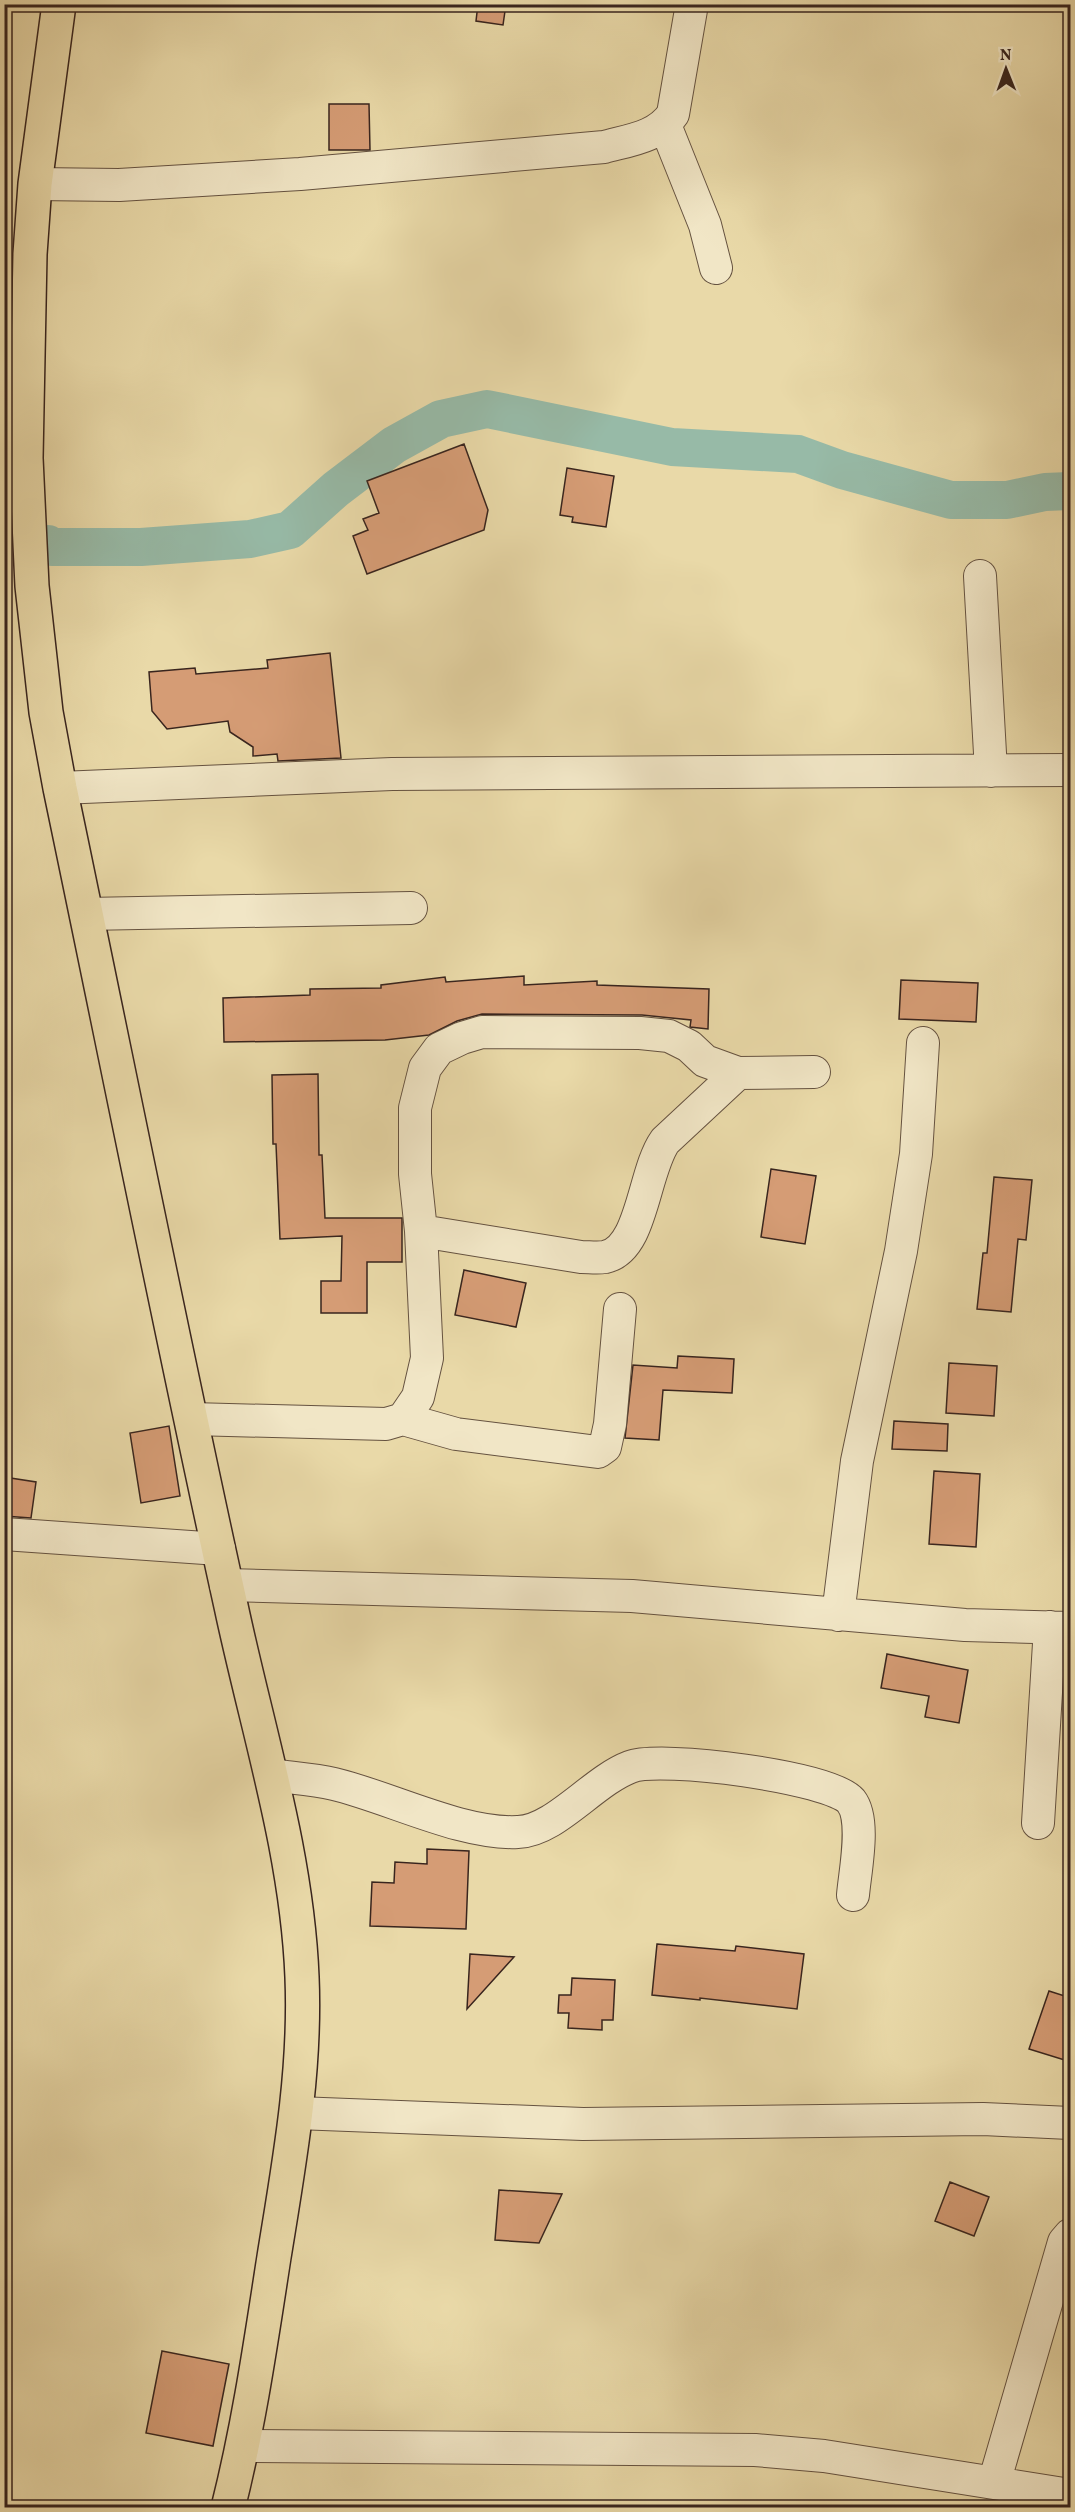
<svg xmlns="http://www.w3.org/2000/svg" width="1075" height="2512" viewBox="0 0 1075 2512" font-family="Vollkorn,serif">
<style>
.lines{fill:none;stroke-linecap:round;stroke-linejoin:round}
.river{stroke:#97baa7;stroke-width:38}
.building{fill:#d59c75;stroke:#39251e;stroke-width:1.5}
.minor-casing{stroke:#655240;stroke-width:34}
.major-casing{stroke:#39251e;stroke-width:36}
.minor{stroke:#f1e6c6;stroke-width:32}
.major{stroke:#e9d9a8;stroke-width:33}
</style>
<rect width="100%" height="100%" fill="#e9d9a8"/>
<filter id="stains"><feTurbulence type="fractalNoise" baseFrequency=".00333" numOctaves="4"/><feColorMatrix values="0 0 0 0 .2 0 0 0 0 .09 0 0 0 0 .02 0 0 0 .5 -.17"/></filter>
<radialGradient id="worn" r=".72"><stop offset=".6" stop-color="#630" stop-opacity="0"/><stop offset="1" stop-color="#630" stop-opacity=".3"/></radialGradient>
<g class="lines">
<path class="river" d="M4,526l5,2
M48,544l4,3h89l109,-8 40,-9 46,-41 58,-44 47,-26 46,-10 185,38 126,7 44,16 109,30h56l38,-8 25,-1"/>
</g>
<path class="building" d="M478,4h28l-3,21 -27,-4z
M329,104h40l1,46h-41z
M464,444l24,66 -4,20 -117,44 -14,-38 15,-6 -5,-11 16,-6 -12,-32z
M567,468l47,8 -8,51 -34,-5 1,-5 -13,-2z
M330,653l11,105 -63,3 -1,-7 -24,2v-9l-23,-15 -2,-11 -61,8 -15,-18 -3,-39 46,-4 1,6 72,-6 -1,-8z
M524,976v9l73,-4v4l112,4 -1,40 -18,-2 1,-7 -49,-5 -160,-1 -25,7 -28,14 -44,5 -161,2 -1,-44 87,-3v-6l71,-1v-3l64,-8 1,5z
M901,980l77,3 -2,39 -77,-3z
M318,1074l1,81h3l3,63h77v44h-35v51h-46v-32h20l1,-45 -62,3 -4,-95h-3l-1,-69z
M771,1169l45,7 -11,68 -44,-7z
M994,1177l38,3 -6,60 -8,-1 -7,73 -34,-3 6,-56h4z
M464,1270l62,13 -10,44 -61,-12z
M678,1356l56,3 -2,34 -69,-3 -4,50 -34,-2 8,-73 44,3z
M949,1363l48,3 -3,50 -48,-3z
M894,1421l54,3 -1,27 -55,-2z
M169,1426l11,70 -39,7 -11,-70z
M934,1471l46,3 -4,73 -47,-3z
M4,1477l32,5 -5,36 -27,-2z
M887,1654l81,16 -9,53 -34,-6 4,-21 -48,-8z
M427,1849l42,2 -3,78 -96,-3 2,-44 22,1 1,-21 32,2z
M657,1944l78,7 1,-5 68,8 -7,55 -97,-11v2l-48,-5z
M470,1954l44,3 -47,52z
M572,1978l43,2 -2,40h-11v10l-34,-2 1,-15h-11l1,-18h12z
M1049,1991l22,7v64l-42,-13z
M950,2182l39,15 -15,39 -39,-15z
M499,2190l63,4 -23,49 -44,-3z
M162,2351l67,13 -16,82 -67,-13z"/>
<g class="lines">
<defs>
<path id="minor" d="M665,125l40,100 11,43
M35,184l84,1 181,-11 304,-27c26,-7 54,-10 69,-33l19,-110
M980,576l11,195
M60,788l332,-14 678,-4
M86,914l325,-6
M421,1231l160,26c8,0 16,1 24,0 38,-8 38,-85 60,-116l73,-68
M192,1419l194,5 17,-5 15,-22 9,-39 -6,-127 -6,-57v-66l10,-40 14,-19 23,-11 20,-6 158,1 29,3 20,10 16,15 33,12 76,-1
M403,1419l53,15 142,18 7,-5 5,-23 10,-115
M4,1534l215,15
M226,1585l406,11 333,29 105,3
M838,1615l19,-154 44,-210 15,-97 7,-111
M271,1775c21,3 43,4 63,9 55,13 128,51 184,48 37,-1 75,-51 112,-65 31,-12 201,10 221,34 15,19 4,70 2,94
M1038,1823l12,-196
M297,2113l286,11 400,-5 87,4
M244,2446l511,4 69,6 246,39
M994,2483l70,-241 6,-7"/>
<path id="major" d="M59,4l-24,180 -5,70 -4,204 6,128 14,126 14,76c57,273 111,546 171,818 26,123 66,245 71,371 4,95 -13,187 -28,280 -13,84 -25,168 -46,251"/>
</defs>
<use href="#minor" class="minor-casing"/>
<use href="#major" class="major-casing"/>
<use href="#minor" class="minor"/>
<use href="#major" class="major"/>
</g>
<rect width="1075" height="2512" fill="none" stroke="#e9d9a8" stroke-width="24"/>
<rect x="6" y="6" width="1063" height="2500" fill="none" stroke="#39251e" stroke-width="3"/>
<rect x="12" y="12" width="1051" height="2488" fill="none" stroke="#39251e" stroke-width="1.5"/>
<g transform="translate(1006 69) rotate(359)" stroke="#f1e6c6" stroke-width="4.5" paint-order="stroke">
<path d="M0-4.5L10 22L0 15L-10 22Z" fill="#39251e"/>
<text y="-9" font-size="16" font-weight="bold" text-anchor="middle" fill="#39251e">N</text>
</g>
<rect width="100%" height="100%" filter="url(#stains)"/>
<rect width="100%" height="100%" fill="url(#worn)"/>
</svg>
